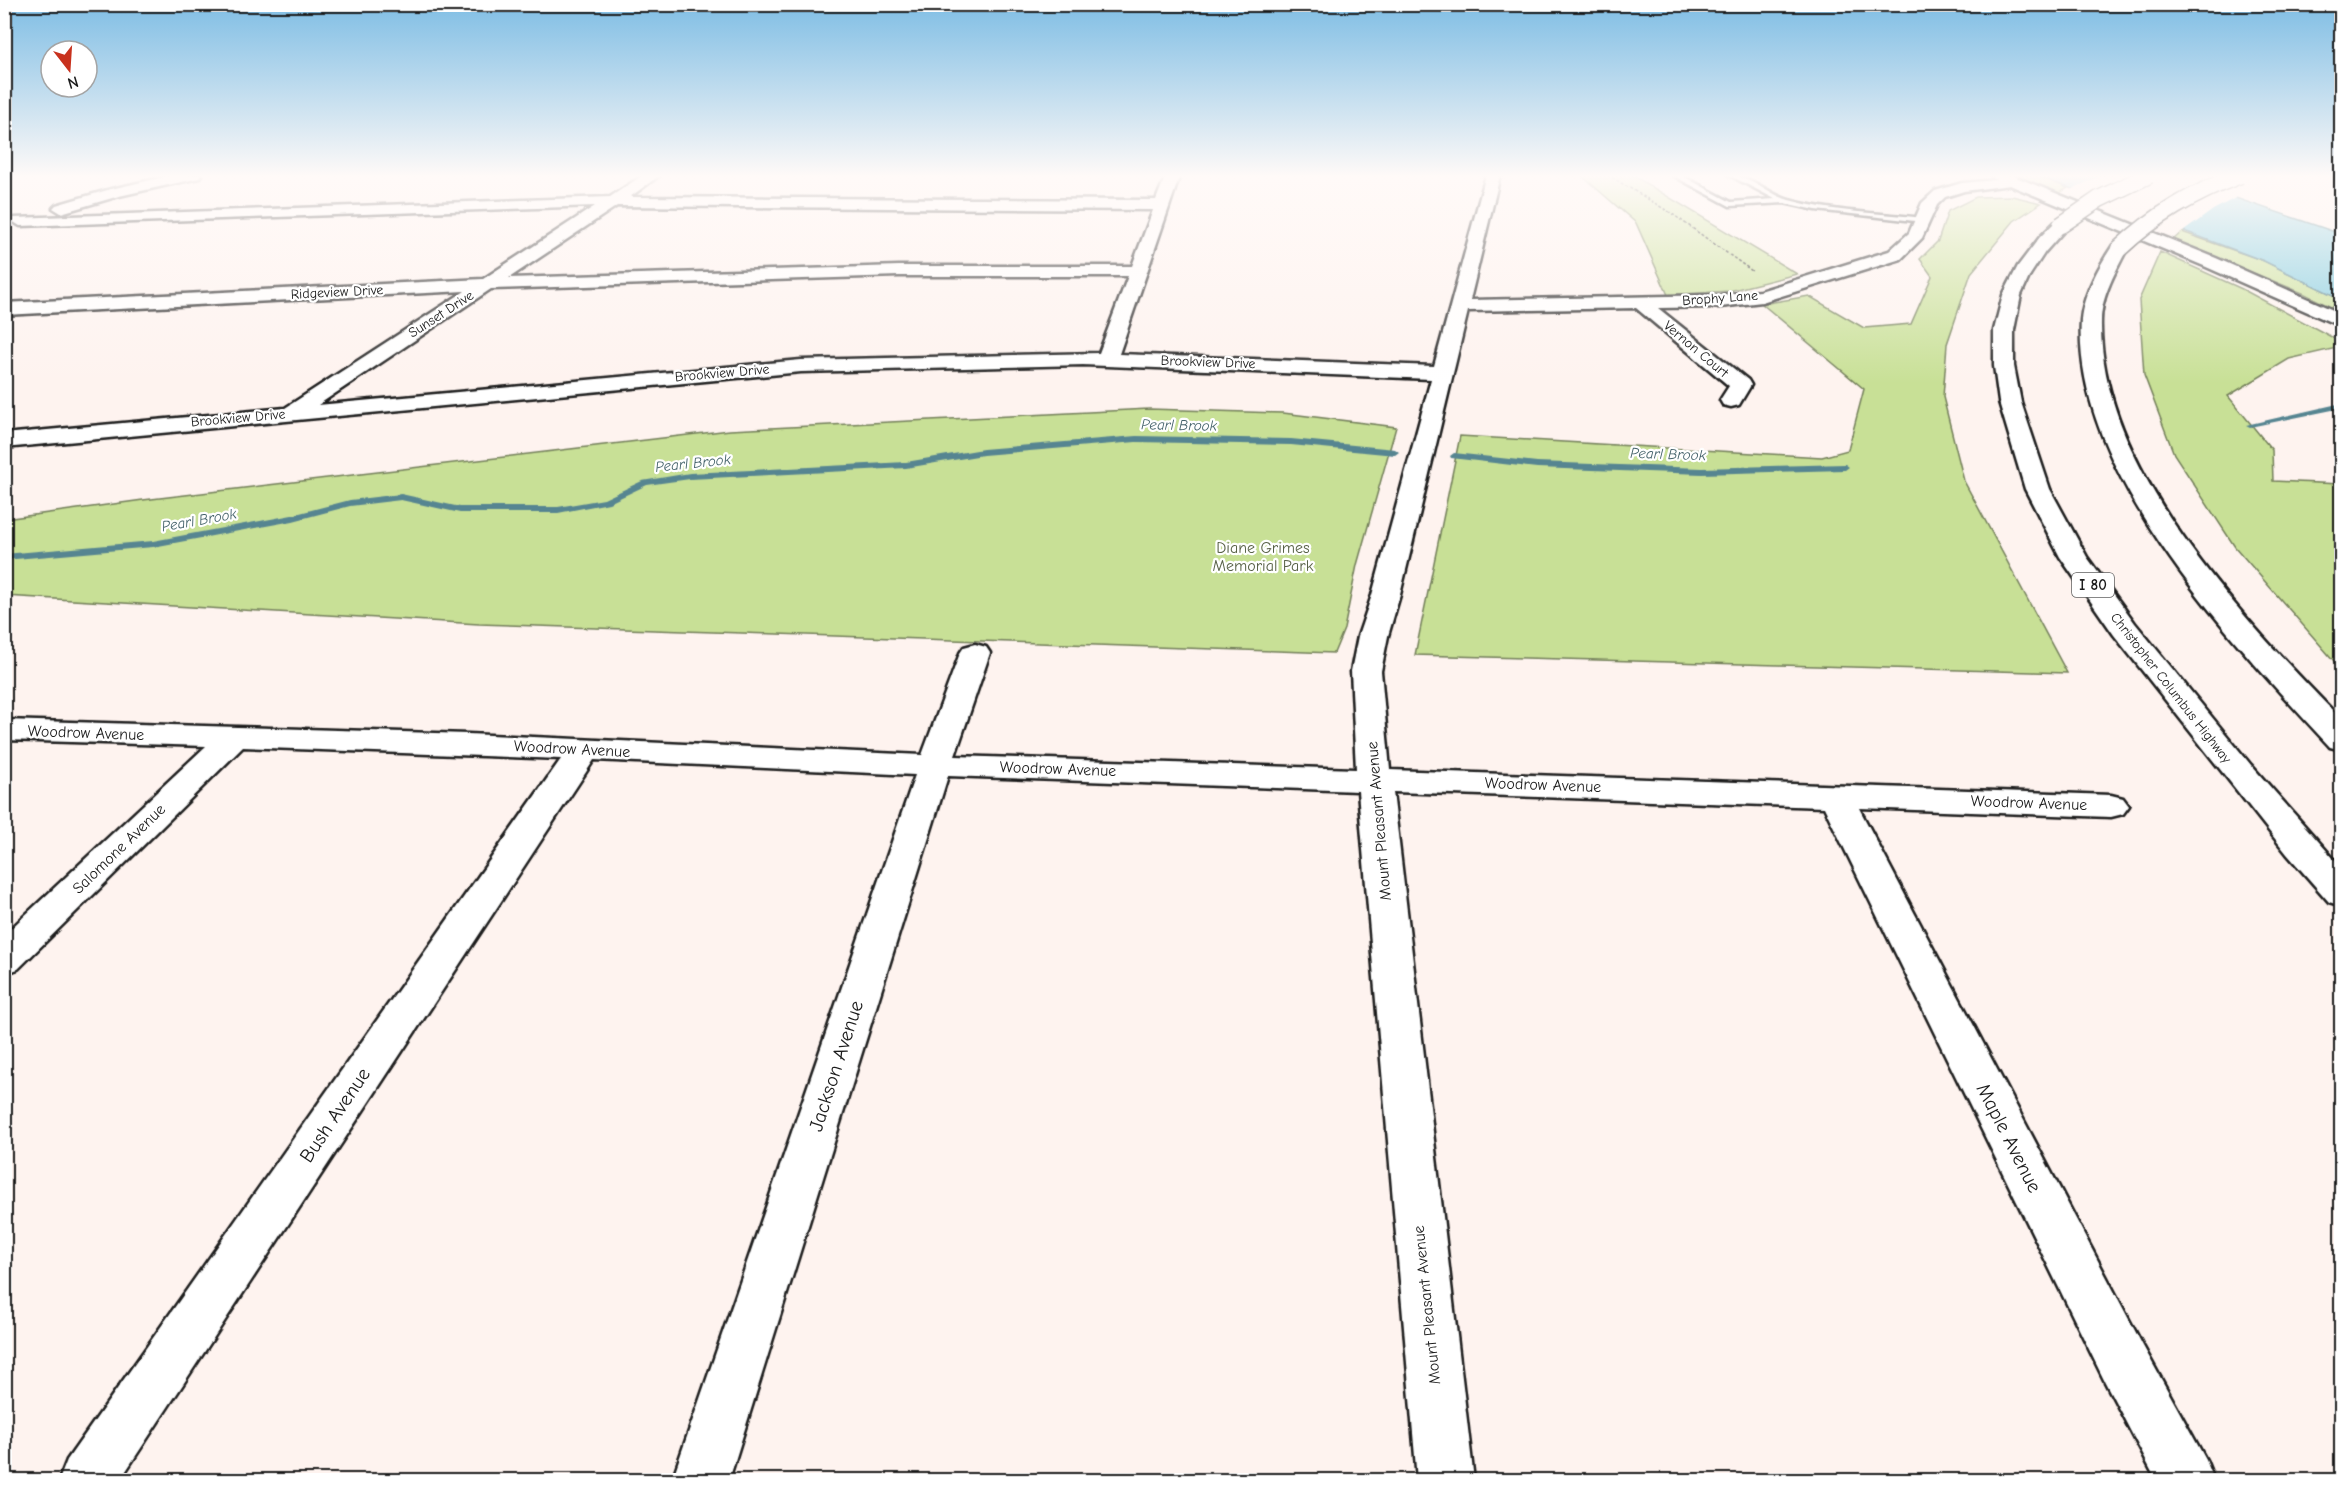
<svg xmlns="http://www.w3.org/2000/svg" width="2346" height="1485" viewBox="0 0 2346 1485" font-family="'Comic Neue',sans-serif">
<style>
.green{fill:#c8e096;stroke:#727e59;stroke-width:1.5}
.water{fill:#7fcbdf;stroke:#578591;stroke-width:1.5}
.pier{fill:#fef3ef}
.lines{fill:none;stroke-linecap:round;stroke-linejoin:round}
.stream{fill:#578591;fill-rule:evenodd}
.service-casing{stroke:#1c1c1c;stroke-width:5}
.minor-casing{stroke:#1c1c1c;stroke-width:5}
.secondary-casing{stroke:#1c1c1c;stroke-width:5}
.motorway-casing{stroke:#1c1c1c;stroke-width:5}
.path{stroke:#1c1c1c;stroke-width:1.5;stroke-dasharray:3 2;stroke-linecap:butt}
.service{fill:#fff;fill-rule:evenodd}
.minor{fill:#fff;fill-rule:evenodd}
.secondary{fill:#fff;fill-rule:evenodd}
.motorway{fill:#fff;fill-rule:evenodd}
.motorway-bridge-casing{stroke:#1c1c1c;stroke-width:19;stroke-linecap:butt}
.motorway-bridge{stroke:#fff;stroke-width:16}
.labels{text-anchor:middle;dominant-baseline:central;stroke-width:4.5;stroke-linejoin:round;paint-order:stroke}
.far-street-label{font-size:14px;fill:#1c1c1c;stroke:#fff}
.far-water-label{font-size:15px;font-style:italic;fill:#44626a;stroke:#fff}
.shield{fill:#fff;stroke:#606060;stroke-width:1.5}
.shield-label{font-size:15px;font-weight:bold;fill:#1c1c1c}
.park-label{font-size:16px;fill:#586147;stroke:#fff}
.street-label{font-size:16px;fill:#1c1c1c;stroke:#fff}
.near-street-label{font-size:20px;fill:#1c1c1c;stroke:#fff}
</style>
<rect width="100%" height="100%" fill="#fef3ef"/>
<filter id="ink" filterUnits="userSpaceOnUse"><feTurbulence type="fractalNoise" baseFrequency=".0167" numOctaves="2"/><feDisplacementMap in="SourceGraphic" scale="12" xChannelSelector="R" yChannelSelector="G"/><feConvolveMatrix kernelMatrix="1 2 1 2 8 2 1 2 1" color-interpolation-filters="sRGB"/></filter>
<g filter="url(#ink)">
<path class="green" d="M1581,175h51l165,99 -68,17 -61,4 -32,-72z
M2010,175h25l33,13 -10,6z
M2012,196l29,7 -27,18 -43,52 -24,71 -4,53 21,84 103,192 -652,-18 45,-219 362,21 26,-7 16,-61 -102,-85 47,-8 55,32 47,-4 21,-48 -12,-17 18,-18 10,-30 28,-14z
M2182,232l82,29 77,38v13l-36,-18 -132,-54z
M2160,252l82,37 99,53v5l-52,12 -61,37 44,54 1,31 68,3v185l-106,-122 -61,-93 -30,-79 -5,-75z
M1149,409l134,4 113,14 -39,138 -13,64 -10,24 -855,-29 -474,-28v-77l138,-19 587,-70z"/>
<path class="water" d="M2035,175h133l173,59v65l-77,-38z"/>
<path class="pier" d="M2102,175h75l62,21 -26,14 -33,24 -112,-43z"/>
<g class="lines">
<path class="stream" d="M2342,403v5l-92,19 -4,-2z
M1136,436l155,3 104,10 4,3 -4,3 -104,-10 -155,-3 -153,13 -77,13 -216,11 -43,6 -38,18 -51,10h-98l-59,-13 -51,6 -57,15 -140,26 -149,13v-6l149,-13 139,-26 58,-15 51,-6 59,13h98l46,-8 38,-18 48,-8 216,-11 77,-13z
M1454,453l83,9 165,6 143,-4 4,3 -4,3 -143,4 -165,-6 -86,-10 -1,-2z"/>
<defs>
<path id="service" d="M1672,175h9l50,27 44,-3 -46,-24c22,0 39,19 60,25 43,12 91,13 135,18l4,2 -4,2 -108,-12 -32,-7 -54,3z"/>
<path id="minor" d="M173,175h28l-2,3 -80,18 -58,17 -8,-5 3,-3 55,-16z
M643,175h17l-30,22 526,3 10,-25h14l-61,179 315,12 52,-191h14l-30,125 250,-5 40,-4 129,-40 20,-18 13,-30 13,-12 27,-8 56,-5 2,3 -2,3 -54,7 -19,6 -8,8 -15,33 -21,21 -139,43 -42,5 -62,1 90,72 3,5 -12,20 -8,2 -8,-2 -3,-5 9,-14 -93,-78 -168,3 -68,284 -12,41 -7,35 9,99 721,25 12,3 6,8 -6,8 -12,3 -252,-9 284,538 63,114 8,20h-58l-51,-98 -281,-575 -431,-15 81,688h-57l-59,-689 -410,-15 -219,704h-57l243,-705 -321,-15 -474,720h-61l8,-20 494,-701 -318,-12 -225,222 -14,5v-39l202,-189 -202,-6v-20l464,14 454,21 38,-102 4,-6 11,-3 11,3 4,6 -35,103 401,13 -5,-98 7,-35 14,-41 59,-216 -348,-14 -282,7 -797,76v-14l281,-26 180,-117 -461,24v-12l479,-24 112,-73 -575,20 -8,-5 2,-3 596,-21zM617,206l536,4 -21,56h-233l-390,12zM899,276h229l-29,77 -298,7 -483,45 173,-116z"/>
<path id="secondary" d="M1991,175h20l205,83 126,56v13l-138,-61 -211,-88z"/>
<path id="motorway" d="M2061,220l8,5 -24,27 -15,23 -9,20 -7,35v36l7,36 29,87 37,68 48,66 116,142 91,103v38l-13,-4 -42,-48 -173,-219 -54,-78 -35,-68 -26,-87 -5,-36v-36l9,-35 15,-29 22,-29 15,-15z
M2119,244l8,5c-11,22 -26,47 -26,72 -3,147 144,300 241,399v30l-12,-3c-97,-105 -258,-274 -249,-427 2,-25 18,-54 32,-75z"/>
</defs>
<use href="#service" class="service-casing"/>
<use href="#minor" class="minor-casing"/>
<use href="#secondary" class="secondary-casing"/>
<use href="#motorway" class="motorway-casing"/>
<path class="path" d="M1608,175l63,38 81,58"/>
<use href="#service" class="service"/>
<use href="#minor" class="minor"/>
<use href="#secondary" class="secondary"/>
<use href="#motorway" class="motorway"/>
<defs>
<path id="motorway-bridge" d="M2061,225l38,-26 50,-24
M2119,249c36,-34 75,-56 121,-74"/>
</defs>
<use href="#motorway-bridge" class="motorway-bridge-casing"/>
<use href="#motorway-bridge" class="motorway-bridge"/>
</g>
</g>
<linearGradient id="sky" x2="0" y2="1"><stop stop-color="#7ebde4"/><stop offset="0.46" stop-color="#fffaf8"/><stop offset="1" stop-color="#fffaf8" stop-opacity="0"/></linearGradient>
<rect width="2346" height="383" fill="url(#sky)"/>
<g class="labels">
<g class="far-street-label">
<text transform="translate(337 292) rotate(-3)">Ridgeview Drive</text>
<text transform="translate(1720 298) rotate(-4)">Brophy Lane</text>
<text transform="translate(441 314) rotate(-33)">Sunset Drive</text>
<text transform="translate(1696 349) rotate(40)">Vernon Court</text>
<text transform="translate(1208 362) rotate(2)">Brookview Drive</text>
<text transform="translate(722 373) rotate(-5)">Brookview Drive</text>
<text transform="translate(238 418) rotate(-5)">Brookview Drive</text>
<text transform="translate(2171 688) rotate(52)">Christopher Columbus Highway</text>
</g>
<g class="far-water-label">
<text transform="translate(1179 425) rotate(1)">Pearl Brook</text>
<text transform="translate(1668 454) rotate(2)">Pearl Brook</text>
<text transform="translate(693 463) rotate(-6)">Pearl Brook</text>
<text transform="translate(199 520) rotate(-10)">Pearl Brook</text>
</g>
<rect class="shield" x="2072" y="573" width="42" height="24" rx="4.5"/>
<g class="shield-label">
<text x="2093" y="585">I 80</text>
</g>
<g class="park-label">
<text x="1263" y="548">Diane Grimes<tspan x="1263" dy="18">Memorial Park</tspan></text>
</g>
<g class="street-label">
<text transform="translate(86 733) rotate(2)">Woodrow Avenue</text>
<text transform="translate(572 749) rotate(3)">Woodrow Avenue</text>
<text transform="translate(1058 769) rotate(2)">Woodrow Avenue</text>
<text transform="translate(1543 785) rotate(2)">Woodrow Avenue</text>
<text transform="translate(2029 803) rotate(2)">Woodrow Avenue</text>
<text transform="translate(1379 821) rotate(-95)">Mount Pleasant Avenue</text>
<text transform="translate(119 849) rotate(-44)">Salomone Avenue</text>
<text transform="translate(1427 1305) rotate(-96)">Mount Pleasant Avenue</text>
</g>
<g class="near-street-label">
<text transform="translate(836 1066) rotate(-72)">Jackson Avenue</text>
<text transform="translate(335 1115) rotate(-56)">Bush Avenue</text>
<text transform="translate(2009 1138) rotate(63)">Maple Avenue</text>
</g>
</g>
<rect width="2346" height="1485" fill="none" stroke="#fff" stroke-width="24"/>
<rect x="12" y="12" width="2322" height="1461" fill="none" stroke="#1c1c1c" stroke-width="2" filter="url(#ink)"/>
<g transform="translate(69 69) rotate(163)"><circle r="28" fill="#ffffff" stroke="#a4a4a4" stroke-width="1.5"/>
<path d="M0-4.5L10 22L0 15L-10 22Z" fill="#c8321e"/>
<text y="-9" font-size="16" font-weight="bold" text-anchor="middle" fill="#1c1c1c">N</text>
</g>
</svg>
